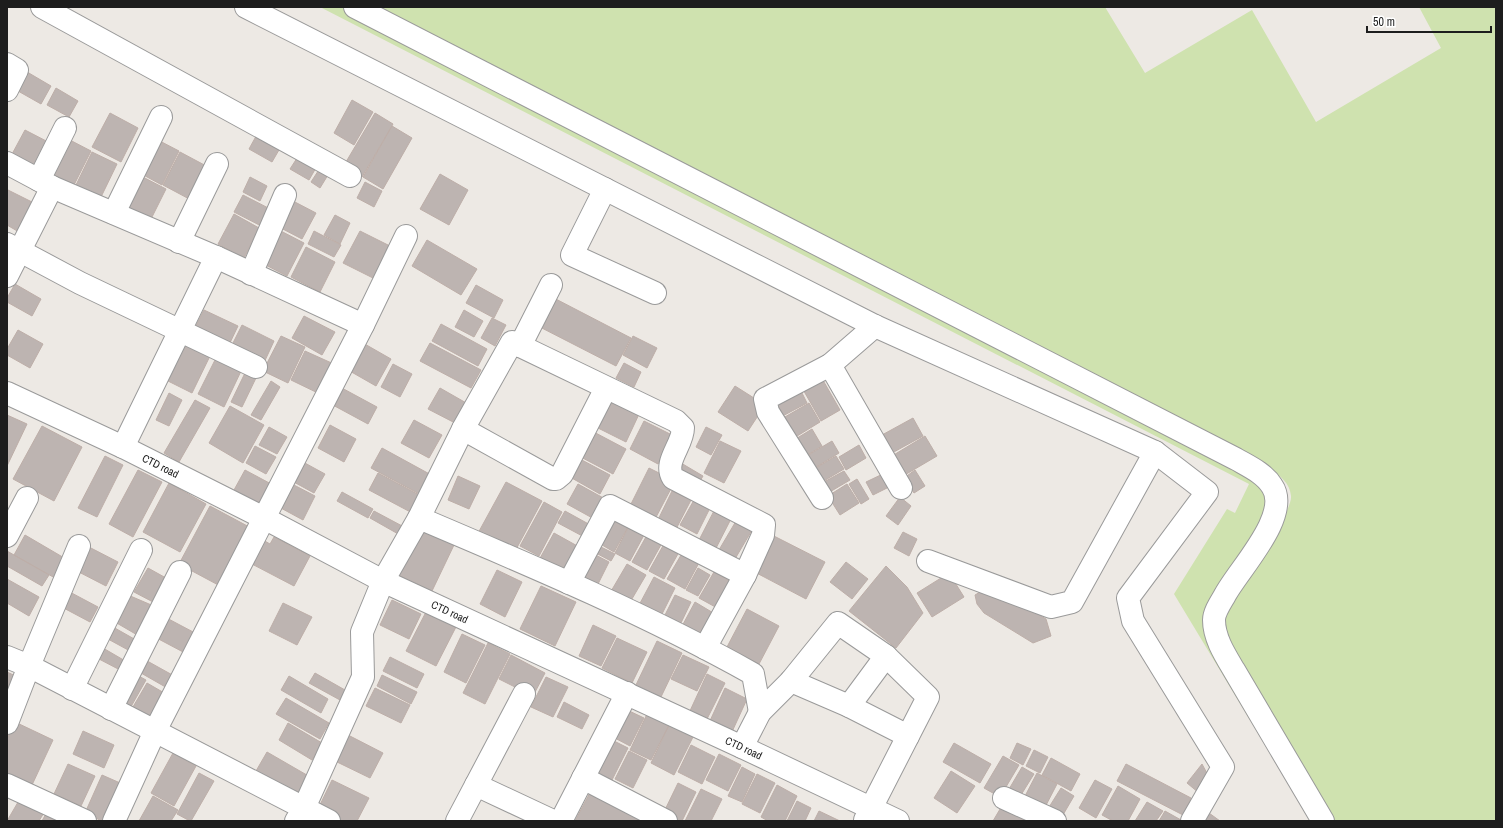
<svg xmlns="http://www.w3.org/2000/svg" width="1503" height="828" viewBox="0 0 1503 828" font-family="'Archivo Narrow',sans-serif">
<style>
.grass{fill:#cfe2af}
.building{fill:#bdb4b1;stroke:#bdaea8}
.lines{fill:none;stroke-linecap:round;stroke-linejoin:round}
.minor-casing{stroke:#9a9a9a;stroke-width:24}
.minor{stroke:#fff;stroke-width:22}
.labels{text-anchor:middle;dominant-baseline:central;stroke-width:4;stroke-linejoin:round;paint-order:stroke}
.street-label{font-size:11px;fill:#1d1d1d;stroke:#fff}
</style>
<rect width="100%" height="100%" fill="#ede9e4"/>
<path class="grass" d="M320,7h22l231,118 675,349 17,16v27l-54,86 100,218 -137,-227 53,-85 8,4 14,-29z
M371,7h734l40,66 107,-63 64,112 125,-74 -22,-41h77v814h-166l-102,-181 -4,-17 4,-13c11,-18 65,-98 63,-114 -1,-13 -11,-20 -21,-28z"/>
<path class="building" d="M22,69l29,17 -10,18 -30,-17z
M56,88l22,13 -9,16 -22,-12z
M352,100l21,12 -19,33 -20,-12z
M110,113l28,15 -17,34 -29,-15z
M375,113l18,11 -31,53 -19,-10z
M392,126l20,12 -29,51 -20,-12z
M260,129l23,14 -11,19 -23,-13z
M25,130l27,14 -13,26 -28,-14z
M66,138l25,13 -17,34 -25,-12z
M154,138l25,13 -17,34 -26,-14z
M92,152l25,12 -16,33 -25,-12z
M180,152l30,16 -17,33 -30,-16z
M299,155l18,11 -8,14 -19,-11z
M322,165l9,5 -11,18 -9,-6z
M440,174l28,16 -19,35 -29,-16z
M139,175l27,14 -15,30 -28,-14z
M250,177l17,9 -7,15 -17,-9z
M365,182l17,9 -8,16 -17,-9z
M8,190l26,13 -15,29 -12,-7v-32z
M243,195l33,17 -9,17 -33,-17z
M293,201l23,12 -14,26 -23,-12z
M234,214l25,14 -15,30 -26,-14z
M335,215l15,8 -10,21 -16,-9z
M275,228l29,15 -17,33 -29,-15z
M314,231l27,14 -7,12 -26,-13z
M360,231l36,18 -17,32 -36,-18z
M427,240l50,29 -16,26 -49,-29z
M306,247l29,15 -15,30 -29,-15z
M15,284l26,15 -9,17 -25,-14v-4z
M476,285l27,15 -9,18 -28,-15z
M550,296l81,42 -15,28 -80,-41z
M204,310l34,16 -11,23 -34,-17z
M464,310l19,11 -9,16 -19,-10z
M304,316l31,16 -13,23 -30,-17z
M492,318l14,7 -11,21 -14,-8z
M441,324l46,25 -9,17 -46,-25z
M242,325l32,16 -12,26 -33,-16z
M18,330l25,14 -13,24 -23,-13v-6z
M281,336l24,11 -17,36 -25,-12z
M633,336l24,12 -10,20 -24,-13z
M184,343l26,13 -18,37 -26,-13z
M363,343l28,16 -15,27 -28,-16z
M430,343l51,27 -10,18 -51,-27z
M305,351l31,14 -14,30 -31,-15z
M217,356l25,13 -18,38 -26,-13z
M624,363l17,9 -7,15 -18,-9z
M393,364l19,10 -12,23 -19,-10z
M245,373l11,5 -14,29 -11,-5z
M820,375l20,35 -19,11 -20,-35z
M271,381l9,6 -19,33 -10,-5z
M798,385l9,18 -30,16 -9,-18z
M735,386l30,19 -17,26 -30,-19z
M340,387l37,20 -9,17 -37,-20z
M440,388l28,16 -11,20 -29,-15z
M169,393l13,7 -13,26 -13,-6z
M606,395l34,17 -14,30 -34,-17z
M195,400l15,8 -31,54 -15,-9z
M809,403l11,19 -31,19 -11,-20z
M230,406l34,19 -21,38 -34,-20z
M7,415l20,9 -20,42z
M913,418l10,18 -31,17 -10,-18z
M414,420l28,15 -13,23 -28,-15z
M644,421l28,14 -14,29 -28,-15z
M330,425l26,14 -12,23 -26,-14z
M42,426l40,21 -28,54 -41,-22z
M269,427l18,10 -10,17 -18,-9z
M706,427l16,8 -11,20 -15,-8z
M812,429l10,17 -18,11 -10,-17z
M590,430l36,19 -13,25 -36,-19z
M925,436l12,20 -34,20 -11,-20z
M720,441l21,10 -17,32 -20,-10z
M832,441l7,12 -26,16 -8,-12z
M859,445l7,13 -20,12 -7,-13z
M255,446l21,11 -10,17 -20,-11z
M382,448l53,29 -10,20 -54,-29z
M105,456l18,9 -26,52 -19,-9z
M836,456l8,13 -22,13 -8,-13z
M580,459l30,16 -10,19 -30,-17z
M303,462l22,12 -11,19 -22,-12z
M681,463l22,13 -7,12 -22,-12z
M649,468l26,13 -21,40 -25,-13z
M138,470l24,12 -29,55 -24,-13z
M245,470l28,15 -11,20 -28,-15z
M915,470l10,16 -11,7 -10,-15z
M844,471l6,9 -22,13 -6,-10z
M887,472l6,13 -20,10 -7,-13z
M378,473l47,25 -9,17 -47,-25z
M458,476l22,10 -11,23 -21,-9z
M857,479l12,20 -8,5 -12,-20z
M506,482l36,19 -29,54 -36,-20z
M169,483l37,21 -26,48 -37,-20z
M292,484l23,12 -12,24 -24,-13z
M578,484l29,16 -11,20 -29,-16z
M847,484l12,19 -19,12 -12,-19z
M672,491l19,9 -17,33 -18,-9z
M342,492l31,17 -5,9 -31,-17z
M900,497l11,9 -13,19 -12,-9z
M694,500l16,8 -13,26 -17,-9z
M544,502l18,10 -23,44 -19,-10z
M717,505l17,8 -21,41 -17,-8z
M210,506l43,23 -31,58 -43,-23z
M374,511l30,16 -4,8 -30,-17z
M565,511l29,16 -6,12 -30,-16z
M739,516l16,9 -23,39 -16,-9z
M611,517l17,10 -14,25 -17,-10z
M629,526l15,9 -14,26 -15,-8z
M418,528l36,17 -22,46 -36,-17z
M903,532l14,7 -8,17 -15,-8z
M554,533l27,15 -15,27 -27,-15z
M768,533l57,29 -19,37 -57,-30z
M25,535l41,24 -11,19 -41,-23z
M647,535l15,8 -15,27 -15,-8z
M274,537l36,19 -16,30 -44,-23 13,-23 7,4z
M664,544l15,8 -15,27 -15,-8z
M597,545l18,9 -4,7 -17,-9z
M87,546l31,16 -12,24 -31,-16z
M684,550l17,9 -16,30 -18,-10z
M7,551l42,24 -7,11 -35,-20z
M590,552l19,10 -14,28 -19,-10z
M846,562l22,17 -16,20 -22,-17z
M627,564l19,11 -17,29 -19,-11z
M886,566l21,21 16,26 -27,35 -47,-37z
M148,568l18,10 -11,25 -21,-11z
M698,568l12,7 -12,21 -12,-6z
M497,570l25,12 -17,35 -25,-13z
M714,572l19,11 -14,26 -20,-11z
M949,573l15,24 -32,20 -15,-24z
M654,577l21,11 -15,30 -22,-11z
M7,579l32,18 -10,19 -22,-13z
M541,586l35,16 -21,44 -35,-17z
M985,589l18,4 43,26 5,17 -18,7 -49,-30 -7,-9 -2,-9z
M66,590l32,17 -8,15 -32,-17z
M128,595l28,12 -17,29 -24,-14z
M675,595l16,7 -12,25 -16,-8z
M392,600l29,14 -12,25 -29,-14z
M695,602l20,12 -14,25 -20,-11z
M283,603l29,14 -15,28 -28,-14z
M747,609l32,17 -20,38 -32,-17z
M427,610l30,15 -21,41 -30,-15z
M161,615l34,18 -10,20 -34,-18z
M593,625l23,11 -15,30 -22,-10z
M113,627l23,13 -6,11 -22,-12z
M462,634l23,11 -19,38 -22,-11z
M617,638l30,14 -15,31 -30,-15z
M657,641l25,12 -22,46 -25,-12z
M488,643l22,11 -25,50 -22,-11z
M103,648l24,14 -5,9 -23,-12z
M511,655l34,18 -12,23 -34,-17z
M683,655l26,12 -12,24 -26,-12z
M140,657l36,20 -7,12 -35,-20z
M390,657l34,17 -7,14 -34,-17z
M7,672l15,7 -15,33z
M315,673l30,17 -5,10 -31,-17z
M135,674l11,6 -18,32 -10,-5z
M707,674l18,9 -19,38 -17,-8z
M382,675l35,17 -6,12 -34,-18z
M289,676l39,23 -7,14 -40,-23z
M546,677l22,10 -15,30 -22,-10z
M147,683l19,11 -16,29 -20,-11z
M375,688l35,17 -9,18 -35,-17z
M725,688l22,11 -16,35 -22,-11z
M286,698l43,25 -9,16 -44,-25z
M564,702l25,13 -7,14 -25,-12z
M625,709l19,9 -14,28 -19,-10z
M647,714l22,11 -18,35 -21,-10z
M15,722l38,18 -21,45 -25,-12v-34z
M288,723l34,20 -10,17 -33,-20z
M669,725l24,12 -19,38 -23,-12z
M83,731l31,14 -10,23 -31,-14z
M348,735l35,18 -13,25 -35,-17z
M608,738l20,10 -16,32 -20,-9z
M954,743l37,21 -11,19 -37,-21z
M1017,743l14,6 -8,16 -13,-7z
M691,745l24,12 -13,27 -24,-12z
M1034,750l14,7 -8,16 -14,-7z
M629,751l18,9 -14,28 -18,-9z
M267,752l45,26 -10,18 -46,-25z
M173,753l23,13 -22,40 -23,-13z
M719,754l22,11 -13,26 -22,-11z
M1003,756l16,9 -19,32 -16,-9z
M1051,758l29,16 -9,17 -29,-16z
M68,764l27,12 -14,30 -27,-12z
M1126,764l65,34 -8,17 -66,-34z
M1202,764l7,13 -10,16 -12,-10z
M742,767l13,7 -13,28 -14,-6z
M1022,767l12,7 -18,29 -11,-7z
M951,771l24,15 -18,27 -23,-15z
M199,773l15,8 -23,40h-1l-13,-7z
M1037,773l20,11 -14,27 -20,-11z
M757,774l18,9 -15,30 -18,-9z
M102,775l25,11 -16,35h-9l-17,-8z
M332,780l37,18 -12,23h-15l-24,-12z
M1095,780l17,9 -16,29 -17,-10z
M678,783l18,9 -14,29h-9l-11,-5z
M777,785l20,11 -12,25h-17l-7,-4z
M1118,786l22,13 -12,22h-15l-11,-6z
M593,787l52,27 -4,7h-66z
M1061,788l13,8 -14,24 -14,-8z
M701,789l21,10 -11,22h-26z
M153,796l25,14 -7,11h-32z
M21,797l24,14 -6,10h-32z
M797,801l14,7 -6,13h-18z
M1147,802l16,9 -7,10h-21z
M1003,804l22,12 -3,5h-29z
M48,810l19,11h-25z
M819,811l21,10h-26z
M1165,811l16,9v1h-22z
M1209,813l11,8h-16z"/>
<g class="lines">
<defs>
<g id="minor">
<path d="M42,7l308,169"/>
<path d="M246,7l629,319 280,126 52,40 -79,106 5,23 90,146 -31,54"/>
<path d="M355,7l881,452c12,7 28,14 36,27 20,29 -34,84 -47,109 -4,7 -11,17 -11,25 0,18 11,35 20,50l89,151"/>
<path d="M7,64l10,6 -10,20"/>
<path d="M7,163l45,24 164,70 147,68"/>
<path d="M39,180l26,-52"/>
<path d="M605,189l-33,66 83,38"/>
<path d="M114,213l47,-96"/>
<path d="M179,242l38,-78"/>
<path d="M7,244l73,39 176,84"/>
<path d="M251,274l34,-79"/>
<path d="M7,276l45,-89"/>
<path d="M520,346l31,-61"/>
<path d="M830,365l71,123"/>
<path id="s1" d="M7,393l116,54 141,71 119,63 359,166 156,74"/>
<path d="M463,429l90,50h3l6,-5 44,-86"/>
<path d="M123,447l93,-190"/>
<path d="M822,498l-54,-86 -3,-13 65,-34 45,-39"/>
<path d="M419,518c113,48 227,96 334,156l7,38"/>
<path d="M7,536l20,-38"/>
<path d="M928,561l123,46 21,-5 83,-150"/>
<path d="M569,583l41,-77 135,69"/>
<path d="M7,657l22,9 300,155"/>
<path d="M791,681l58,25 59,30"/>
<path d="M72,689l69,-139"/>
<path d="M849,706l37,-50"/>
<path d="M111,709l69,-137"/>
<path d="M7,723l22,-57 50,-120"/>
<path d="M742,747l18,-35 31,-31 47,-58 48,33 42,41 -63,123"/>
<path d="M583,778l83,43"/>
<path d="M7,785l78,36"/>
<path d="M476,785l77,36"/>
<path d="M1004,798l51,23"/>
<path d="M114,821l41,-90 208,-406 43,-89"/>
<path d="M296,821l8,-13 59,-131 -1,-45 21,-51 36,-63 44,-89 49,-87 164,79 7,7c0,17 -20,34 -10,50l91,47 -1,10 -18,40 -40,73"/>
<path d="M457,821l67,-127"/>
<path d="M561,821l66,-128"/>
</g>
</defs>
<use href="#minor" class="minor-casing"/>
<use href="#minor" class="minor"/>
</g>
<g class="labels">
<g class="street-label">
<text stroke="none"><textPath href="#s1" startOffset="170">CTD road</textPath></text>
<text stroke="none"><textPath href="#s1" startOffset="494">CTD road</textPath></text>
<text stroke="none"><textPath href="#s1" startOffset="818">CTD road</textPath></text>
</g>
</g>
<rect width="1503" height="828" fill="none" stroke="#1d1d1d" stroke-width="16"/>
<path d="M1367 26v6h124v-6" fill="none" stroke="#1d1d1d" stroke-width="2"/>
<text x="1373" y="26" font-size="12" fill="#1d1d1d" stroke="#ffffff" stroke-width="3" paint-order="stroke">50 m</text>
</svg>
